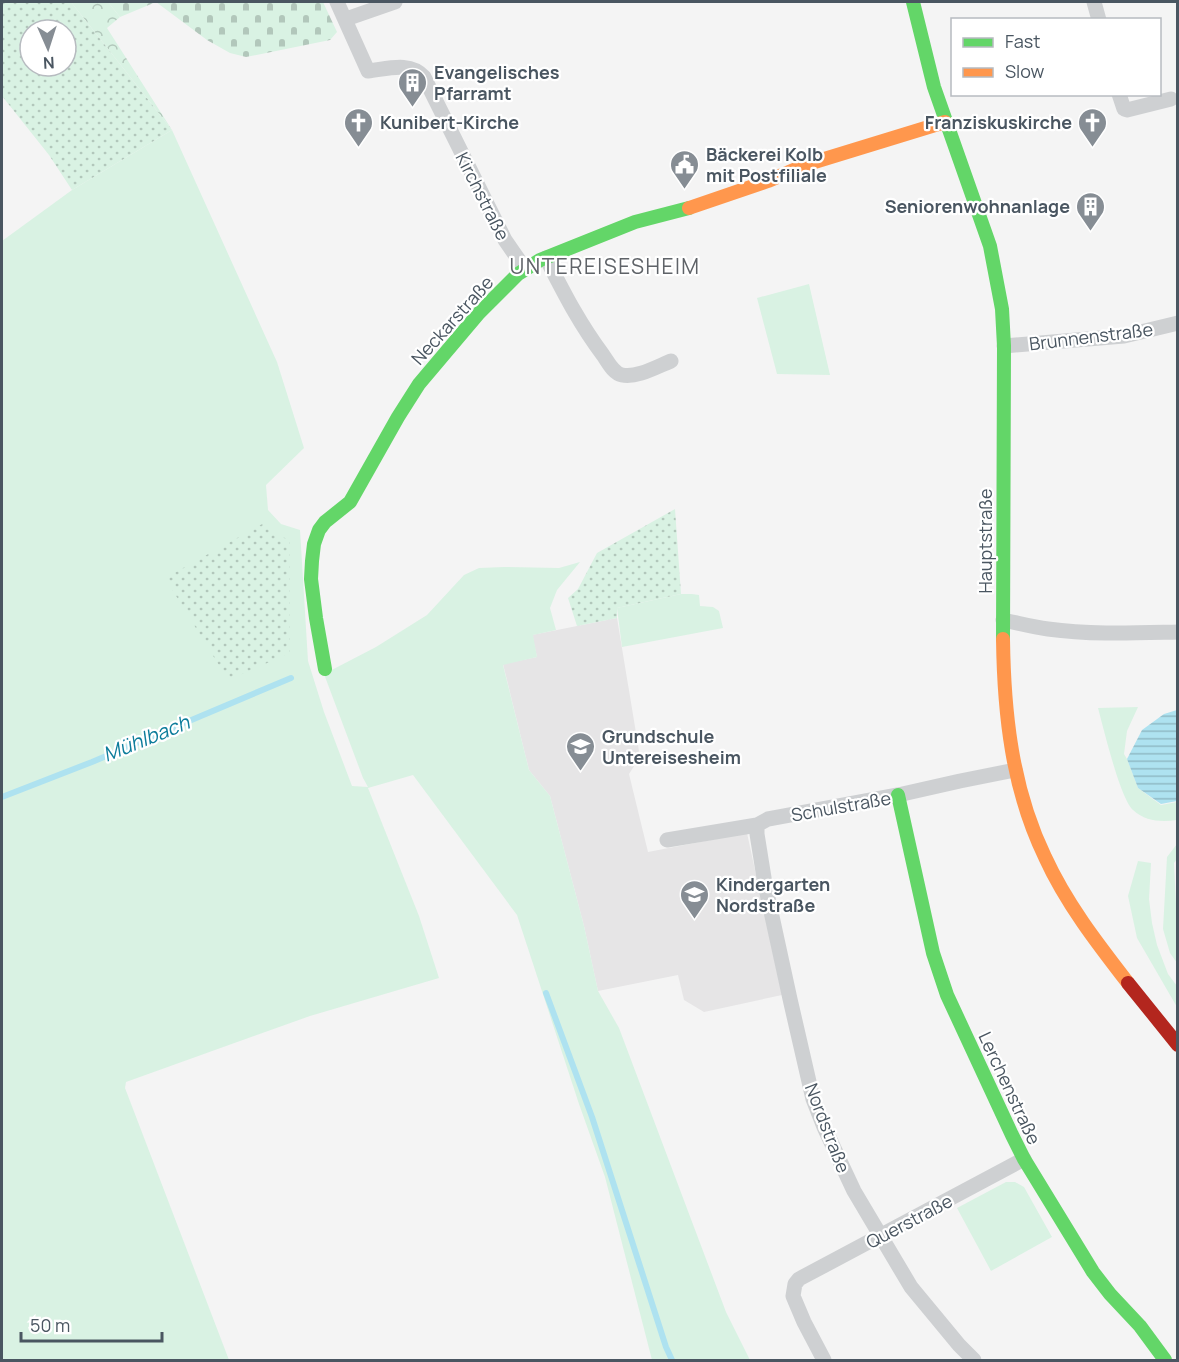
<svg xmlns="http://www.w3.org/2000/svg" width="1179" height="1362" viewBox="0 0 1179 1362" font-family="Manrope,sans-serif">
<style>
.education{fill:#e6e5e6}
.grass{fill:#d9f2e3}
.forest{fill:url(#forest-crowns)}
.cemetery{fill:url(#cemetery-stones)}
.park{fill:url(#park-dots);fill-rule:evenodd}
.water{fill:url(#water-rules)}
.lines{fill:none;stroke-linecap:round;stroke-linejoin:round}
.stream{stroke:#aee2f0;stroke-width:6}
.street{stroke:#ced0d2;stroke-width:15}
.fast{stroke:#63d668;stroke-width:14}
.slow{stroke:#ff974d;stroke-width:14}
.jam{stroke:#b3261e;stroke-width:14}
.labels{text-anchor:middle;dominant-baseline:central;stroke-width:4.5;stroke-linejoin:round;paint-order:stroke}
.poi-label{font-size:18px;font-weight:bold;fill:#4a5661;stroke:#fff;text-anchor:start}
.street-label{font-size:18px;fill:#4a5661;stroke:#fff}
.water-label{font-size:20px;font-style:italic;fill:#0c7c9b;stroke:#fff}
.quarter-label{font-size:21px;letter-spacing:1.5px;fill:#5f6368;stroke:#fff}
</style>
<defs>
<pattern id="forest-crowns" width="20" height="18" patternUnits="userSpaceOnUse" patternTransform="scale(1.5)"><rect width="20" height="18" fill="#d9f2e3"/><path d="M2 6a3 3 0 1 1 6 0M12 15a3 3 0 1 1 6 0" fill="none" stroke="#b2c7bb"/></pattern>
<pattern id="cemetery-stones" width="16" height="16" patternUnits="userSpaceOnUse" patternTransform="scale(1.5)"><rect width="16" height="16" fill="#d9f2e3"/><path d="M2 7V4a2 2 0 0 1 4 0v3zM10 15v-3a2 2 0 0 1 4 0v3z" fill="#b2c7bb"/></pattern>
<pattern id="park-dots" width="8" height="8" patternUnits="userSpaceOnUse" patternTransform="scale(1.5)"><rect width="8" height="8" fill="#d9f2e3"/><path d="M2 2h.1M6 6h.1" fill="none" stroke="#b2c7bb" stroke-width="1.8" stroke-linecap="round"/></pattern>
<pattern id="water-rules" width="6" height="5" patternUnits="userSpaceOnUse" patternTransform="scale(1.5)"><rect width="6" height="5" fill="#aee2f0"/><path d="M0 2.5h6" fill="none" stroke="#90bac6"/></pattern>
</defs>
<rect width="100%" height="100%" fill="#f4f4f4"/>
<path class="education" d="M617,618l23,139 -11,17 19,78 99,-19 35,162 -78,17 -20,-12 -6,-25 -80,16 -14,-65 -34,-130 -21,-26 -26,-106 34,-7 -5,-22z"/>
<path class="grass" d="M172,130l105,232 27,86 -38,37 2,25 13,14 19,6 8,131 16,51 28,74 16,1 -5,-9 -39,-104 52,-27 51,-32 37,-40 15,-7 25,-1 55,1 21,-6 -23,28 -7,18 6,22 -23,5 4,22 -34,8 26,105 21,26 34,130 14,65 21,37 107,284 24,48h-98l-47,-183 -26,-73 -62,-189 -104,-140 -45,13 51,128 20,62 -129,38 -184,66 -1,6 104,272h-227v-1119l70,-51z
M809,284l21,91 -53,-1 -20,-76z
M681,594h11l7,1 1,11 13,1 6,4 4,17 -101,19 -5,-39z
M1138,707l-11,24 -3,23 3,5 11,29 23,17 16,-3v18c-15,2 -31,2 -44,-10 -13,-12 -29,-80 -35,-102z
M1177,844v15l-3,4 3,61v39l-7,-10 -7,-24 4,-72z
M1138,861l13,2 -2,36 3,24 5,22 11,29 9,12v21l-40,-69 -9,-42z
M1006,1182h9l9,5 28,50 -61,34 -34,-63z"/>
<path class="forest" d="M71,2h37l12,15 -13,11 65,102z"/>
<path class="cemetery" d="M108,2h215l14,30 -7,8 -84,17 -16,-4 -23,-13 -51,-38 -36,15z"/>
<path class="park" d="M2,2h69l101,128 -100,60 -23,-35 -47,-59zM30,30h36v36h-36z
M675,509l6,85 -64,14v10l-40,8 -9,-28 10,-9 19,-36z
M264,523l11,11 15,6v113l-62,27 -63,-102z"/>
<path class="water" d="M1177,710v91l-16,3 -23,-16 -11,-29 15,-29 22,-16z"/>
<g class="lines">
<path class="stream" d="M2,797l90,-35 199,-84
M546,993l46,124 74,230 6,13"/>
<path class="street" d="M337,2l31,69c19,-2 42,-10 56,6l81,163 20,29
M1094,2l5,18
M346,19l49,-17
M1119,94l5,15 3,1 44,-11
M546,258c18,35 33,65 57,97 5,7 10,18 19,20 15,3 34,-8 49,-14
M1004,346l120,-10 54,-13
M1003,620c15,3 30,7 45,9 43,6 87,4 130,3
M757,825v9l8,50 25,115 23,100 11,28 30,64 57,96 48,58 15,15
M667,840l90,-15 11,-6 130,-24 62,-14 55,-11
M824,1360l-20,-38 -11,-26 2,-12 4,-5 225,-120"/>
<path class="fast" d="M913,2l21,85 56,159 12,63 2,37 -1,293
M325,669l-9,-51 -5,-39 1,-18 2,-17 5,-14 6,-8 25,-20 48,-85 21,-33 60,-71 39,-39 22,-14 95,-38 54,-14
M898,795l35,158 14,42 65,140 12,24 69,113 17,22 30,32 25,34"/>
<path class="slow" d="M689,208l79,-27 40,-17 137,-42
M1003,639c1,75 9,150 42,218 21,46 52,86 83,126"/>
<path class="jam" d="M1128,983l50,62"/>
</g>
<defs>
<symbol id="building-pin" viewBox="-11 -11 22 30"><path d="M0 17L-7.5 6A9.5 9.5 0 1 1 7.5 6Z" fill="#868d94" stroke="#fff"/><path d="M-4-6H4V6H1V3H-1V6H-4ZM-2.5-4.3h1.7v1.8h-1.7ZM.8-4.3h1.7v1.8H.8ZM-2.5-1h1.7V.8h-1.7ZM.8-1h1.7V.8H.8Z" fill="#fff"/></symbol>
<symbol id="church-pin" viewBox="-11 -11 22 30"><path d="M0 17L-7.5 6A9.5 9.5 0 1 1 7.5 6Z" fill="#868d94" stroke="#fff"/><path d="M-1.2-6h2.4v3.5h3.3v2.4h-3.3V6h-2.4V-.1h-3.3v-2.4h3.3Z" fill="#fff"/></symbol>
<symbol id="civic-pin" viewBox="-11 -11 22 30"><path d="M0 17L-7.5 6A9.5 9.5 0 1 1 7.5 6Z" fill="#868d94" stroke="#fff"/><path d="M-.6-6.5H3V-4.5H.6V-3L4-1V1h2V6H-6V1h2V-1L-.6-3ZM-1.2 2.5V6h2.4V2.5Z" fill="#fff"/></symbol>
<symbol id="school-pin" viewBox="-11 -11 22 30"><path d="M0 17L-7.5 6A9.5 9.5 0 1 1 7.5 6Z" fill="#868d94" stroke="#fff"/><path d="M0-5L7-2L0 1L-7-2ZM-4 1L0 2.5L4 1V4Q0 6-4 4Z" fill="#fff"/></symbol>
</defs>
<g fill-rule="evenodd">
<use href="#building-pin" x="396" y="66" width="33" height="45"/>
<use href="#church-pin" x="342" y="106" width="33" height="45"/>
<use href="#church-pin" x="1076" y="106" width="33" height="45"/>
<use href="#civic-pin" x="668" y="148" width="33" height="45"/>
<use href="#building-pin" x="1074" y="190" width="33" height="45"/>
<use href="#school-pin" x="564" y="730" width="33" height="45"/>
<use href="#school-pin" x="678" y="878" width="33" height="45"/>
</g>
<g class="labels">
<g class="poi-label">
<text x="434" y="72">Evangelisches<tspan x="434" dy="21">Pfarramt</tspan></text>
<text x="380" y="122">Kunibert-Kirche</text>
<text x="1072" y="122" text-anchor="end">Franziskuskirche</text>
<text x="706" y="154">Bäckerei Kolb<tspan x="706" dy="21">mit Postfiliale</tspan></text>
<text x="1070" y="206" text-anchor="end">Seniorenwohnanlage</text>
<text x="602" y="736">Grundschule<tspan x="602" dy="21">Untereisesheim</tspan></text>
<text x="716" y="884">Kindergarten<tspan x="716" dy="21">Nordstraße</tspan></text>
</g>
<g class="street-label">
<text transform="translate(483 196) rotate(63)">Kirchstraße</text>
<text transform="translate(452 320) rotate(-48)">Neckarstraße</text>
<text transform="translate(1091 336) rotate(-7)">Brunnenstraße</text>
<text transform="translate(985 541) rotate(-90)">Hauptstraße</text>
<text transform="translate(841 806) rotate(-10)">Schulstraße</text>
<text transform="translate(1010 1088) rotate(65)">Lerchenstraße</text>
<text transform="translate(828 1128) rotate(69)">Nordstraße</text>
<text transform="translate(909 1221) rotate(-28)">Querstraße</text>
</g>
<g class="water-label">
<text transform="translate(146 738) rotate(-22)">Mühlbach</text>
</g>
<g class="quarter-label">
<text x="605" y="266">UNTEREISESHEIM</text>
</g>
</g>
<rect width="1179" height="1362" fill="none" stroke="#4a5661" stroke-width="6"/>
<rect x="951" y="18" width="210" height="78" fill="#ffffff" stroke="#b7bbc0" stroke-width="1.5"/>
<rect x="963" y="38" width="30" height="9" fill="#63d668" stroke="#b7bbc0" stroke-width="1.5"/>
<text x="1005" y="48" font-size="18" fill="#4a5661">Fast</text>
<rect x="963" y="68" width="30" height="9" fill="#ff974d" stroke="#b7bbc0" stroke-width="1.5"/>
<text x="1005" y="78" font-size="18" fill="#4a5661">Slow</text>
<g transform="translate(48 48) rotate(177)"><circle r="28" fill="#ffffff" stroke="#b7bbc0" stroke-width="1.5"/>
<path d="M0-4.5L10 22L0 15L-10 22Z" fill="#868d94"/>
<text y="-9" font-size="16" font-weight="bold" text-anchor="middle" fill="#4a5661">N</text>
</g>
<path d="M21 1332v9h141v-9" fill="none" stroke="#4a5661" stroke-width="3"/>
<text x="30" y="1332" font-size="18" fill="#4a5661" stroke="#ffffff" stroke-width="4.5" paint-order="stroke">50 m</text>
</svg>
